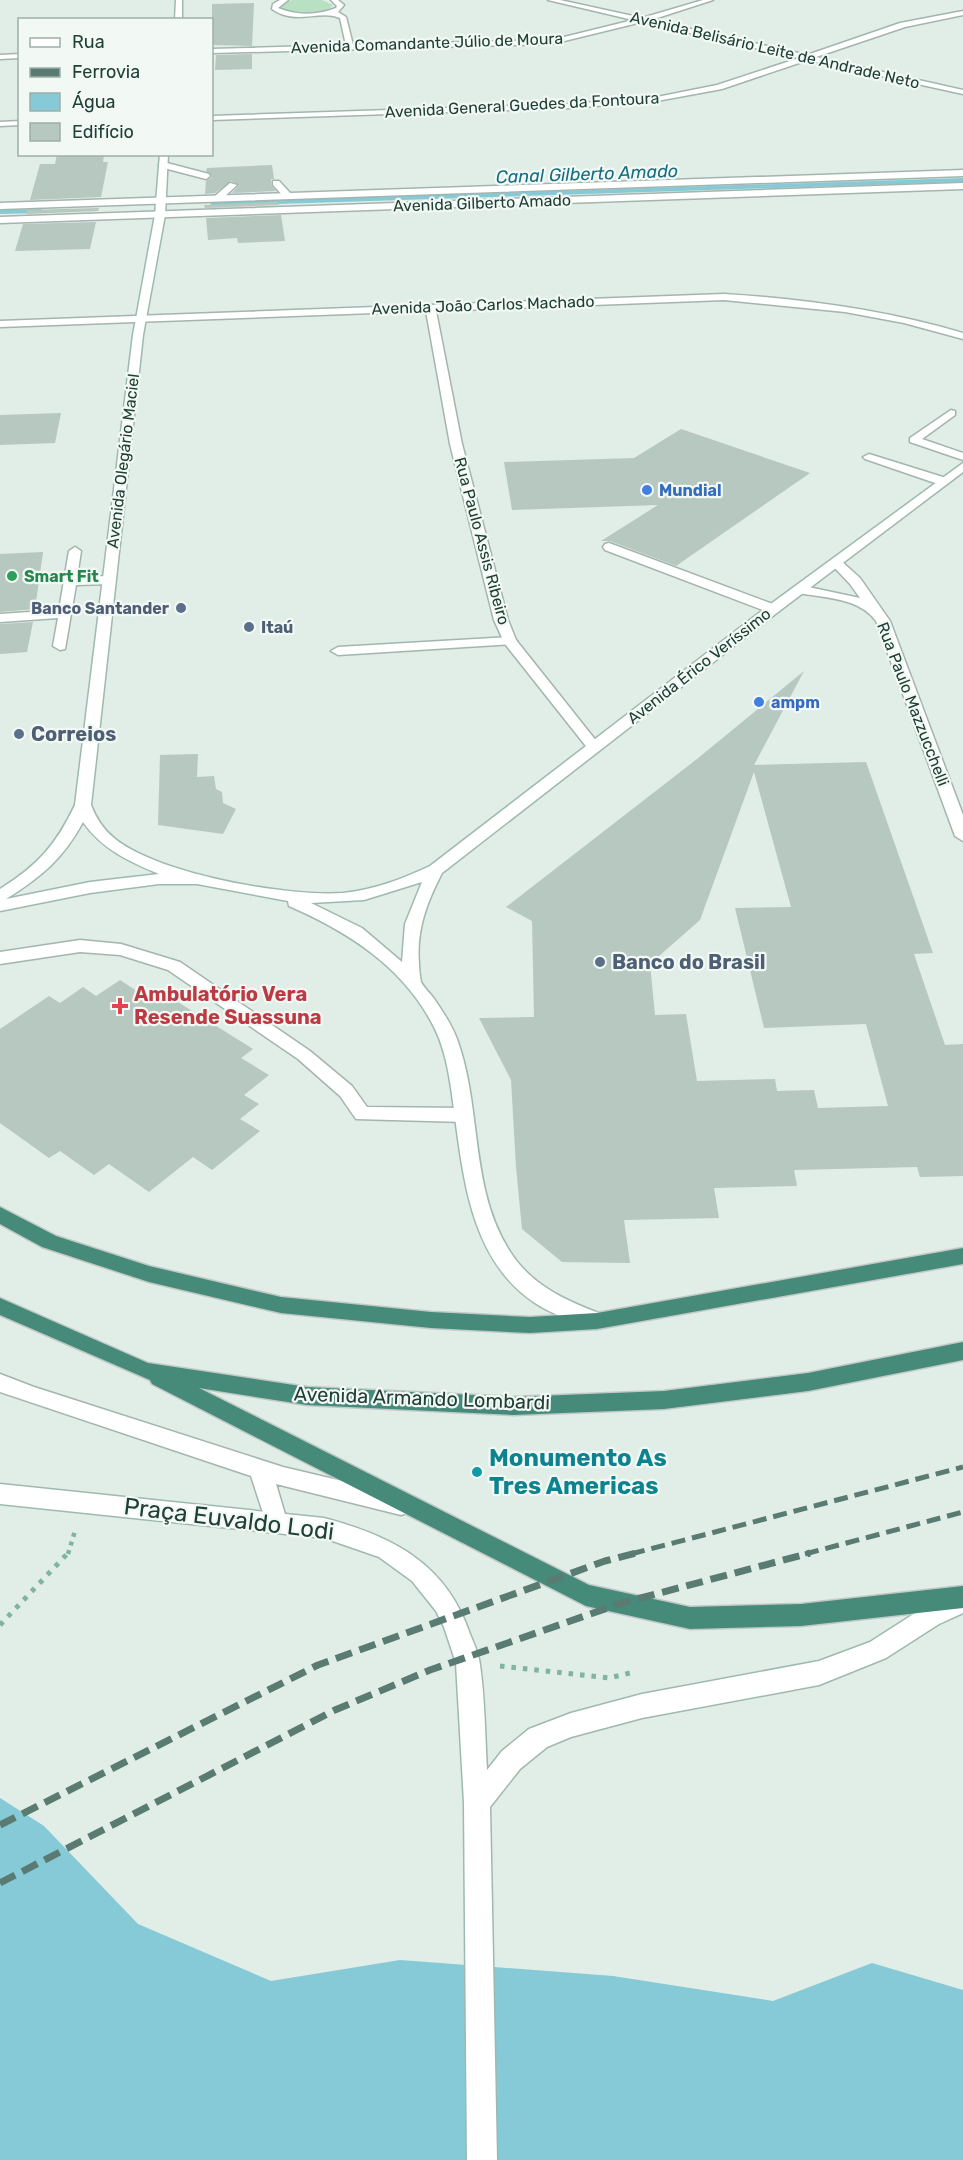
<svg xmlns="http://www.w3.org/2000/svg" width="963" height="2160" viewBox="0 0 963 2160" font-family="Rubik,sans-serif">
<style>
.green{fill:#b8e0c3}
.water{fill:#85cad6}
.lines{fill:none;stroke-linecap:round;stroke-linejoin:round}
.stream{fill:#85cad6;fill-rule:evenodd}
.building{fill:#b6c8c0;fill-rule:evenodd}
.service-casing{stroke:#a3b5ae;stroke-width:3}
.minor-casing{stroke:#a3b5ae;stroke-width:3}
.secondary-casing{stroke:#9eb9b0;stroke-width:3}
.trunk-casing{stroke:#c1c9c7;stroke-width:3}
.path-far1{stroke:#7fb3a2;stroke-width:4.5;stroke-dasharray:4 5;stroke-linecap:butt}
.path{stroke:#7fb3a2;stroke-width:5;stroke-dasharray:4.5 7;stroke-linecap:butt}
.service{fill:#fff;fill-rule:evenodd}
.minor{fill:#fff;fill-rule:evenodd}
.secondary{fill:#fff;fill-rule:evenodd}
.trunk{fill:#468a7a;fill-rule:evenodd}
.rail-far1{stroke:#5a7b72;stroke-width:5;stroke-dasharray:14 7;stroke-linecap:butt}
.rail{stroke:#5a7b72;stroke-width:7;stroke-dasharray:17 8;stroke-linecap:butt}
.shop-dot{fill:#3f7fe0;stroke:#f2f9f5;stroke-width:2}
.leisure-dot{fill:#2e9e5b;stroke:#f2f9f5;stroke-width:2}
.service-dot{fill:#5c6f8a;stroke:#f2f9f5;stroke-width:2}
.health-dot{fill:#e0444e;stroke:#f2f9f5;stroke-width:2}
.culture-dot{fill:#0f9aa8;stroke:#f2f9f5;stroke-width:2}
.labels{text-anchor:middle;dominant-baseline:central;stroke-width:4.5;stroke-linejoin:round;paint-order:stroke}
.far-street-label{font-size:16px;fill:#203f36;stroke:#f2f9f5}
.far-shop-label{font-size:16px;font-weight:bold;fill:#366cbe;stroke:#f2f9f5;text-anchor:start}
.far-leisure-label{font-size:16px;font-weight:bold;fill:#27864d;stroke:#f2f9f5;text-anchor:start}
.far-service-label{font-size:16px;font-weight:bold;fill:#4e5e75;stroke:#f2f9f5;text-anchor:end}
.far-water-label{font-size:18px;font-style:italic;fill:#156e7f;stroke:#f2f9f5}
.service-label{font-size:20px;font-weight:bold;fill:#4e5e75;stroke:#f2f9f5;text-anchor:start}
.health-label{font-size:20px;font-weight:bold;fill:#be3a42;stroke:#f2f9f5;text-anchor:start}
.street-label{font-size:20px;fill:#203f36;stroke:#f2f9f5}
.near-culture-label{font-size:24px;font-weight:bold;fill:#0d838f;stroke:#f2f9f5;text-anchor:start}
.near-street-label{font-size:24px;fill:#203f36;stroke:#f2f9f5}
</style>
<rect width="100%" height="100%" fill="#e1ede7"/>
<path class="green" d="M293,0h29l11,5c-11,12 -41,11 -53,2l4,-5z"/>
<path class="water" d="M0,1798l44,28 94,98 133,57 129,-21 213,16 160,25 99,-38 91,27v170h-963z"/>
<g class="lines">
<path class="stream" d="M963,178v4l-750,24 -3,-2 3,-2z
M0,210l41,-1 3,2 -3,2 -41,1z"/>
</g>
<path class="building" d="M254,3l-2,43 -40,-1v-41z
M252,54v15l-37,1 1,-15z
M57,154h47l-1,8h5l-7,35 -71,3 10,-36h15z
M272,165l2,14h-3v6l5,6 -44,2 7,-8 -8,-4 -16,12 -10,1 1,-13 6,-4 -6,-6 1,-3z
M278,202l1,3 -74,3 -1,-3z
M99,208l-1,3 -72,3 1,-4z
M281,215l4,26 -47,2 -1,-5 -29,2 -2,-22z
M96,222l-6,27 -75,2 8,-27z
M61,413l-6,30 -55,2v-30z
M681,429l129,44 -134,93 -66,-25h-9l57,-36 -146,5 -8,-48 130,-4z
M43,552l-8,57 -35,3v-58z
M33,622l-6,30 -27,2v-30z
M804,671l-50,94 112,-3 67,191 -19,1 31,91 18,-1v132l-43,1 -3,-10 -123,3 3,16 -83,2 5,30 -95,2 6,43 -68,-1 -40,-33 -6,-62 -5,-87 -32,-62 55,-1 -2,-96 -26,-14 191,-148zM754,772l37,135 -56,1 29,120 102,-4 22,82 -70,2 -4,-18 -37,1 -2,-12 -78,2 -11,-67 -31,1 -5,-51 50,-44z
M198,754l-1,23 17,-1 2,13 6,3 1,11 13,6 -13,25 -65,-9 2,-70z
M120,980l26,17 11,-8 96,60 -12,9 28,17 -25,20 15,9 -19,15 20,12 -48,39 -19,-13 -44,35 -40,-28 -15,11 -34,-24 -11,7 -49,-35v-94l49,-33 11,7 23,-16 13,9z"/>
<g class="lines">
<defs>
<path id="service" d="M163,162l46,12 1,2 -4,3 -46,-12 -1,-2z
M273,181h6l13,14v4h-6l-13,-14z
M230,183l7,2 -17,16h-6v-4z
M951,410l4,1v4l-33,24 41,14v7l-53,-18v-4z
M869,454l77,24 2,3 -2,3h-8l-73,-25 -2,-2z
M609,543l169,63 2,3 -2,3h-10l-163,-62 -2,-3 2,-3z
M75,547l6,4 -4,26 32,-1 6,4 -6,4 -33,1 -11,64 -5,1 -7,-4 5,-28 -58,4v-8l59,-4 10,-59z
M510,637l7,4 -2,3 -177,11 -7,-4 7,-4z
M80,940l41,4 59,18 130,89 42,35 15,21 97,1 6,2 3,5 -3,5 -6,2 -108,-3 -16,-23 -42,-37 -130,-89 -48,-15 -40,-3 -80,12v-12z
M0,1374l34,13 249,80 118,28 8,3 3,7 -3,7 -8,3 -125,-31 11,37 -3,7 -8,3 -8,-3 -17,-52 -251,-84z"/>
<path id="minor" d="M280,0h8l-10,8c19,8 40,7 58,0l1,-2 -6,-6h7l6,5 -6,7 8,5 7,28 199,-5 81,-20 -85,-20h12l82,18 61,-18h10l-62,20 156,35 93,-32 63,-12v4l-58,12 -89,30 147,33v4l-155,-34 -86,29 -65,12 -86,7 -359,12v-4l359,-12 86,-7 60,-12 82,-27 -157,-36 -90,22 -340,9v-4l134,-4 -6,-27c-21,-9 -44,8 -68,-9l1,-5z
M20,54v4l-20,1v-4z
M20,121v4l-20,1v-4z
M963,170v6l-963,33v-6z
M963,183v6l-963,34v-6z
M724,294c81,5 161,16 239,39v6l-59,-16 -59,-11 -121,-12 -288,11 26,133 46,176 8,20 85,107 -7,4 -5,-1 -84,-106 -11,-24 -44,-176 -24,-133 -426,16v-6z
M835,558l4,1 21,19 30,43 73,194v26l-8,-5 -79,-215c-16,-23 -51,-23 -77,-28l-6,-4 6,-4 61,13 -10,-14 -21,-22z"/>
<path id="secondary" d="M176,0h6v20h-7z
M160,154h8l-3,61 -22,120 -52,470c5,13 12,24 23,33 43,36 173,59 229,55 31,-3 59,-14 87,-27l338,-260 195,-143v9l-185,140 -336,261c-15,29 -26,57 -23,91 0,5 1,13 2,18 3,6 10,12 14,18 10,15 20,30 25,48 21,65 11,142 49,202 22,36 58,51 95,65l3,6 -3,6 -7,2c-21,-7 -44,-14 -62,-26 -62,-41 -71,-119 -80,-186 -4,-29 -7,-61 -20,-88 -30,-61 -86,-97 -146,-123l-1,-5 -91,-17h-38l-69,9 -90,18v-22c38,-24 56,-44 75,-84l58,-470 22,-120zM83,822c19,27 45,39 76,52l-69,8 -84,17c35,-22 57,-40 77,-77zM422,882l-17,42 -3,38 -40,-34 -51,-25 53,-3z
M0,1484l324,34c68,18 122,45 146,116 4,10 9,20 10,31 5,34 5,70 7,105l15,-19 27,-22 42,-16 71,-19 177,-33 51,-19 53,-34 40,-18v23l-24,11 -53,34 -67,27 -177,33 -71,19 -24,10 -27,22 -30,38 7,353h-30l-3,-357 -8,-140 -12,-36 -8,-16 -24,-30 -33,-24 -55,-19 -324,-34z"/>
<path id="trunk" d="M0,1207l56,29 93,30 132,31 150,15 99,5 67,-4 366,-65v16l-366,65 -67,4 -99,-5 -150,-15 -132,-31 -107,-35 -42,-23z
M0,1298l148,65 159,24 206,10 151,-6 144,-18 155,-31v18l-155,31 -144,18 -151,6 -206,-10 -108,-17 390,197 101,22 111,-3 162,-18v22l-162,18 -111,3 -104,-23 -434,-222 -2,-4 -150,-65z"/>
</defs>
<use href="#service" class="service-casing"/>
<use href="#minor" class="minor-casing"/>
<use href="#secondary" class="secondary-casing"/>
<use href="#trunk" class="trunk-casing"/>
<path class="path-far1" d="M68,1554l7,-23"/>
<path class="path" d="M0,1625l68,-72
M500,1666l109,12 21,-5 2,4"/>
<use href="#service" class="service"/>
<use href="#minor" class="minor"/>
<use href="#secondary" class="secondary"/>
<use href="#trunk" class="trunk"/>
<path class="rail-far1" d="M631,1554l332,-87
M805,1554l158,-42"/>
<path class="rail" d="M0,1825l318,-160 287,-104 31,-8
M0,1883l335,-173 95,-40 192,-67 188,-50"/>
</g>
<g class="shop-dot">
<circle cx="647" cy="490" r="6"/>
<circle cx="759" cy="702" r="6"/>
</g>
<circle class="leisure-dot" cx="12" cy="576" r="6"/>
<g class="service-dot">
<circle cx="181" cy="608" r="6"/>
<circle cx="249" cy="627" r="6"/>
<circle cx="19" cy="734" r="6"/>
<circle cx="600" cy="962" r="6"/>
</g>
<path class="health-dot" d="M117 997h6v6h6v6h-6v6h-6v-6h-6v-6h6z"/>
<circle class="culture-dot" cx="477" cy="1472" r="6"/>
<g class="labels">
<g class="far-street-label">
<text transform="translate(427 43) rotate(-2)">Avenida Comandante Júlio de Moura</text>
<text transform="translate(775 50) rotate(13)">Avenida Belisário Leite de Andrade Neto</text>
<text transform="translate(522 105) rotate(-3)">Avenida General Guedes da Fontoura</text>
<text transform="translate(482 203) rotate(-2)">Avenida Gilberto Amado</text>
<text transform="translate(483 305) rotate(-2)">Avenida João Carlos Machado</text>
<text transform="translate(123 461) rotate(-83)">Avenida Olegário Maciel</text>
<text transform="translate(482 541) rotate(75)">Rua Paulo Assis Ribeiro</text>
<text transform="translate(699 666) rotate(-38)">Avenida Érico Veríssimo</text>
<text transform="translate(913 704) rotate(69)">Rua Paulo Mazzucchelli</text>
</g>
<g class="far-shop-label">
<text x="659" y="490">Mundial</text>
<text x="771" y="702">ampm</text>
</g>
<g class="far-leisure-label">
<text x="24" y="576">Smart Fit</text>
</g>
<g class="far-service-label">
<text x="169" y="608">Banco Santander</text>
<text x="261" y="627" text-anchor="start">Itaú</text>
</g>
<g class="far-water-label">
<text transform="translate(587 174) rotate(-2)">Canal Gilberto Amado</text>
</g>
<g class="service-label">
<text x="31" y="734">Correios</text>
<text x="612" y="962">Banco do Brasil</text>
</g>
<g class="health-label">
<text x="134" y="994">Ambulatório Vera<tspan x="134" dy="23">Resende Suassuna</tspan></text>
</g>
<g class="street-label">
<text transform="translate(422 1398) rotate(2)">Avenida Armando Lombardi</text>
</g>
<g class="near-culture-label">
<text x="489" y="1458">Monumento As<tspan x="489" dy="28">Tres Americas</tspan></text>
</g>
<g class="near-street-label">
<text transform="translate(229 1519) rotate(7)">Praça Euvaldo Lodi</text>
</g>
</g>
<rect x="18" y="18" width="195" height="138" fill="#f2f9f5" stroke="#9eafa9" stroke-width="1.5"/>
<rect x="30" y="38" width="30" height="9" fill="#ffffff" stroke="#9eafa9" stroke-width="1.5"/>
<text x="72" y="48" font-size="18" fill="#203f36">Rua</text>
<rect x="30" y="68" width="30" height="9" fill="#5a7b72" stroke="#9eafa9" stroke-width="1.5"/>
<text x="72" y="78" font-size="18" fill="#203f36">Ferrovia</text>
<rect x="30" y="93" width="30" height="18" fill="#85cad6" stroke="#9eafa9" stroke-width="1.5"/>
<text x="72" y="108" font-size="18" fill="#203f36">Água</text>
<rect x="30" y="123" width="30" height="18" fill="#b6c8c0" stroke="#9eafa9" stroke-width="1.5"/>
<text x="72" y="138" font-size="18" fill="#203f36">Edifício</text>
</svg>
